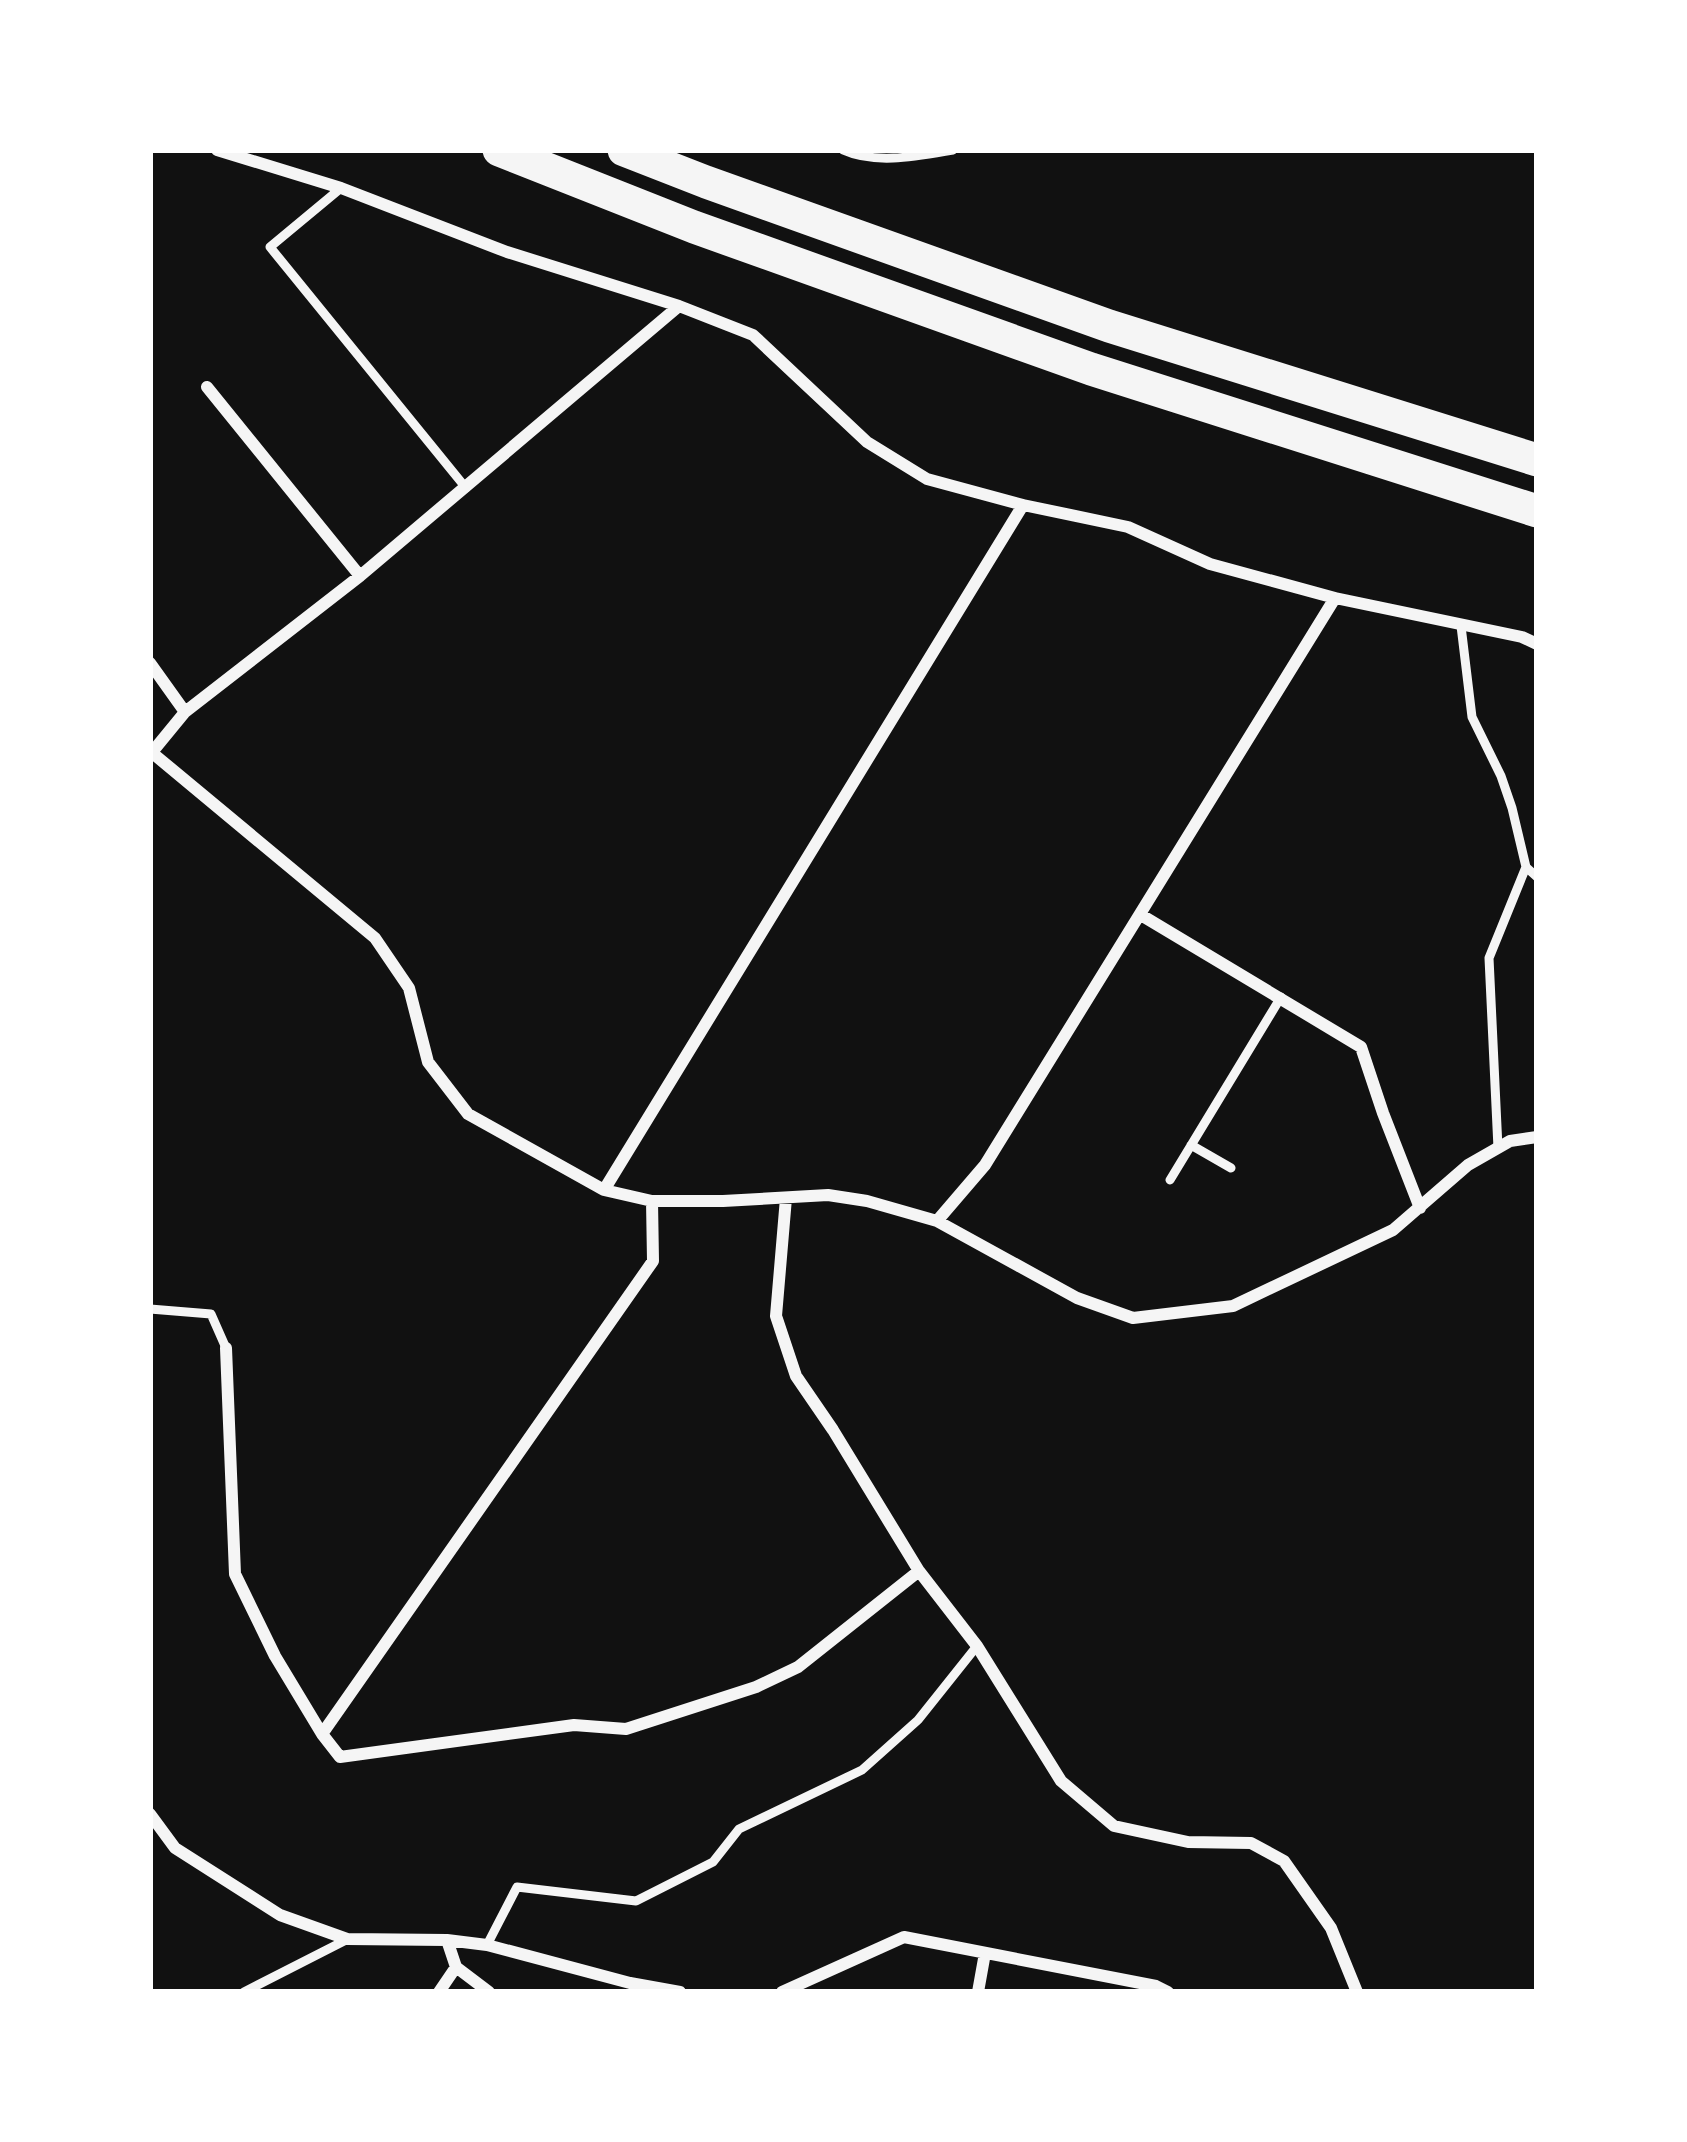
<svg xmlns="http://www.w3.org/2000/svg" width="1687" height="2142" viewBox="0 0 1687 2142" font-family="'Exo 2',sans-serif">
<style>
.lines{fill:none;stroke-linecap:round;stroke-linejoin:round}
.service{stroke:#f5f5f5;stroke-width:9}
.minor{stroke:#f5f5f5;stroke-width:12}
.trunk{stroke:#f5f5f5;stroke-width:33}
</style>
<rect width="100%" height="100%" fill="#111"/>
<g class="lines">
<path class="service" d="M843,150c33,15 75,6 110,0
M341,188l-71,59 196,241
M1461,626l11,91 29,59 11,32 14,59 11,10
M1191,1145l40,23
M1498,1148l-9,-190 37,-91
M1170,1180l111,-183
M150,1309l61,5 15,34
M487,1945l30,-58 119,14 77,-39 26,-33 123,-59 56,-50 59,-74
M244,1992l102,-52"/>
<path class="minor" d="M217,150l124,38 166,64 172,54 74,29 114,107 60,37 96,26 105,22 82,37 125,34 187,39 15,7
M207,387l153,189
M150,663l35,49
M150,751l225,187 34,50 19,74 40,52 136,76 48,11h71l105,-6 39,6 70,20 140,77 56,20 100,-12 160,-76 75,-65 42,-24 27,-4
M153,751l32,-39 175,-136 319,-270
M1141,915l220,132 22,66 37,95
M604,1190l419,-685
M937,1221l48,-56 350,-567
M226,1348l9,226 40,82 47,78 331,-473 -1,-60
M919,1571l58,75 84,135 53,45 74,16 63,1 33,18 47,67 26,64
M322,1734l18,23 234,-32 52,4 130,-42 42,-20 121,-96 -86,-141 -37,-54 -20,-60 10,-118
M150,1814l25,34 105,67 67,24 100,1 40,5 143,38 50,9
M456,1967l33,25
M439,1992l17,-25 -9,-27
M782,1992l122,-55 252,49 12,6
M978,1992l7,-39"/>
<path class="trunk" d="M499,150l195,77 397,142 446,142
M624,150l82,32 403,144 428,134"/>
</g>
<rect width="1687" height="2142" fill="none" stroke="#ffffff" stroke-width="306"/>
</svg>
